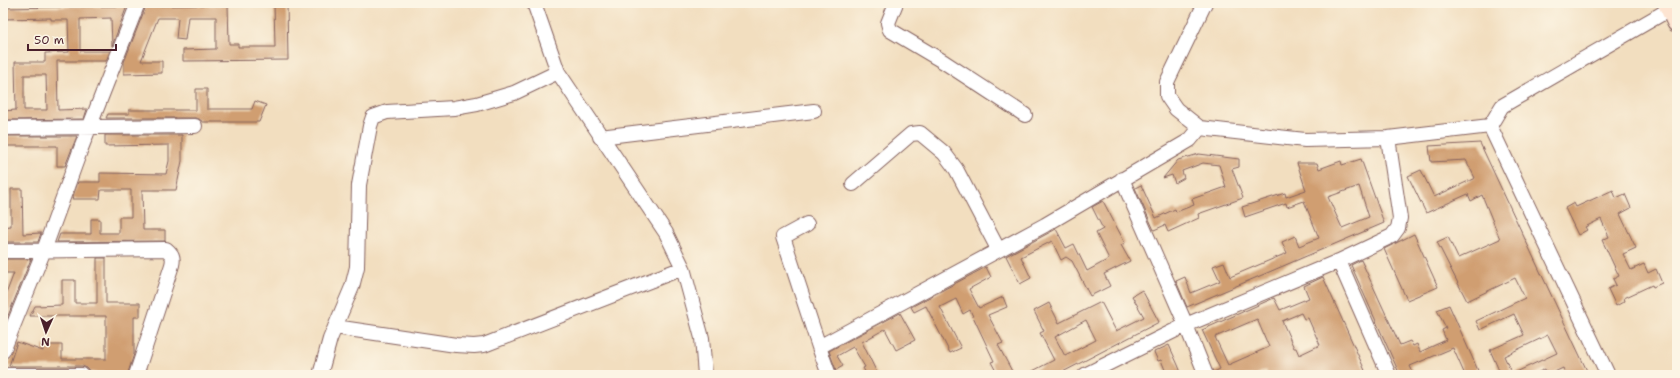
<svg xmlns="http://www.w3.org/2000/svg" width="1680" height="378" viewBox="0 0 1680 378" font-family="'Shantell Sans',sans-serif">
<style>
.building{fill:#d09e71;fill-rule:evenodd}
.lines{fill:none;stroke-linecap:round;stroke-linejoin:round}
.street-casing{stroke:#85625f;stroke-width:16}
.secondary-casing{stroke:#85625f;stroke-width:22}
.street{stroke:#fff;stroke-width:14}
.secondary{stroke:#fde4d1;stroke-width:20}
</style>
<rect width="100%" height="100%" fill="#fcf5e5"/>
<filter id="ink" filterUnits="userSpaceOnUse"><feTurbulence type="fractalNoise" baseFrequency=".025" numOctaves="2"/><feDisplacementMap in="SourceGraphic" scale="8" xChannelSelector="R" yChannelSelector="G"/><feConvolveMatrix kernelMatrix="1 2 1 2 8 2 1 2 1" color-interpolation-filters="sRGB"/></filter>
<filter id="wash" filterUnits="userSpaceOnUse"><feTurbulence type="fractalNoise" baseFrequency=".012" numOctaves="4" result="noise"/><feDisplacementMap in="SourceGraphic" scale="16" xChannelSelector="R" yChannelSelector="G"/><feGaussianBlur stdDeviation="0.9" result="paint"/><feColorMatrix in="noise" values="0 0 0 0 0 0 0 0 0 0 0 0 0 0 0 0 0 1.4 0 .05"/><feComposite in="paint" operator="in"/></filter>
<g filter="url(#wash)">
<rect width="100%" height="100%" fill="#f2debf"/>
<g id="blocks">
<path class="building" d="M274,3h13l1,57 -105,1v-11l33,-1v-32h-28l-3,23 -9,-1 2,-21h-20l-17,43h21v12l-38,1v-12l22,-56 82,-1 1,39h9v3h37z
M127,6l-15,40 -1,-28 -31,1v32h30l-4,10h-49l1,49 29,-1 -3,10 -81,1v-9l13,-1 -1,-48h30v-9l24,-1 -1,-32h-17v-2l-48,1v-11zM24,75h22l1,35h-23z
M196,89h11v20h45l3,-8 11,4 -7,17h-56l-4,-3 -4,-1h-89l2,-4h21v-4h67z
M105,135h77v26l-6,29h-34l1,40h22v11l-108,1 3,-8h31v-15h9v14h19v-16h12v-27h-30l-1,9h-28l6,-17h22v-9l66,1 3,-13v-16l-64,1z
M3,136h74l-12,30h-8v-20h-54z
M1480,143l58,124 51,108h-23l-3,-7 -15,7 -3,-6 -12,6h-32l-11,-25 34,-15 -10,-21 -34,16 -4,-9 49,-23 -10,-20 -48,23 -30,-59 11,-5 10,21 42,-19 -18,-44 -11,6 -3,-7 -42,19 -18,-37 13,-6 13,27 41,-19 -9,-18 -35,2 -2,-16zM1548,335l9,18 -45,21 -8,-18z
M1199,154l40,5v8l-7,2 11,29 -45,16 1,4 -31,14 -3,-7 -11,5 -19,-42 6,-3 15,33 19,-9 1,3 18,-7 -2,-6 34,-12 -7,-22 -16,-2 -21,8 2,7 -9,5 -3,-8 -9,3 15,-18z
M1361,159l23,64 -197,84 -11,-26 9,-4 6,16 29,-12 -7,-15 11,-4 6,15 57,-24 -5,-11 13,-6 4,10 20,-8 -15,-37 -17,6 -1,-4 -41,14 -3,-10 43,-14 1,4 20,-7 -9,-27h20l2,6 22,-8 1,4zM1359,186l10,31 -27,11 -14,-31z
M11,189h11l1,45 18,-1 -3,9h-35v-15l8,-1z
M1613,190l3,8 9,-4 6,14 -11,6 16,34 -13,6 8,16 13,-6 4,9 8,-4 6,14 -9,4 -1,-2 -28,13 1,3 -9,5 -8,-17 8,-4 -3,-6 6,-3 -17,-36 7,-3 -8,-18 -16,8 2,3 -9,5 -13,-27 9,-5 2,4z
M1103,201l22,42 -4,2 9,16 -26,13 6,12 -20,10 -18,-35 -6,-4 -5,3 -9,-19 -31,16 10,21 -11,6 -14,-28 50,-27 10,19 8,-4 13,27 22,-12 -13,-26 7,-4 -11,-22z
M1414,234l24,53 -31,13 -23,-51z
M97,258h9v45h34v14h-6v37l-6,19 -38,-1 -3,-4 -5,-2h-73l8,-24 26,9v-6h19v14h44v-43h-76l5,-10 27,-1v-25h13v23h22z
M3,259h28l-28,69v-26l11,-29h-11z
M1361,260l39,85 10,-4 3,5 4,-2 3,8 26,-12 -4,-10 4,-2 -9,-18 12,-5 31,70h-15l-12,-27 -43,18 4,9h-14l-49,-110z
M986,267l5,10 -22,12 10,19 24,-11 4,10 -19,8 15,28 -5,2 16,30h-16l-7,-13 3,-1 -24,-51 -7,4 -7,-15 -16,8 21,41 -11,5 -24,-47 -12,6 -3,-5z
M1323,277l44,98h-99l-2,-5 -11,5h-41v-3l6,-3 -18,-39 72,-32 6,12 29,-12 -5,-12zM1301,313l3,6 4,-1 12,27 -21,10 -3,-7h-2l-12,-27zM1257,319l12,28 -41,18 -13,-28z
M1142,290l17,32 -102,53h-32l29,-15 -14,-27 4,-2 -10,-20 15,-8 10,20 42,-21 15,29 28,-14 -12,-21zM1086,320l10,20 -31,16 -10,-19z
M900,313l15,27 -19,10 -11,-21 -23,13 16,33h-11l-4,-7 2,-1 -12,-20 -16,9 6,10 -7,4 -7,-19z
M1169,345l9,20 4,10h-15l-6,-15 -3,1 -4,-9z"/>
</g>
</g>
<g filter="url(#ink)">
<use href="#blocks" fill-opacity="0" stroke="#85625f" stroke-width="1"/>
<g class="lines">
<defs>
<path id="street" d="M534,3l24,69 108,161 17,35 19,70 3,37
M896,3l-8,20 2,7 54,32 81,53
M1205,3l-38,79v14l9,13 24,19 105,12 83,-2 102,-12 12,-20 175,-101
M1490,126l118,249
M3,128l192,-2
M600,137l214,-26
M1122,179l64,146 20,50
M853,184l58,-50 9,-1 24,20 12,16 42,80
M807,224l-24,13 36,110 10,28
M3,251l163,-2c6,5 8,8 6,16l-36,110
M1339,261l53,-25 6,-8 2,-10 -12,-80
M335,327l121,18 18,1 10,-1 199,-77
M819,347l226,-122 145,-85 10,-12
M3,351l41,-101 36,-99 58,-148
M3,375h79
M320,375l10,-36 22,-52 5,-20 2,-82 11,-59 3,-9 14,-5 67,-4 23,-4 37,-11 44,-21
M1085,375l101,-50 153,-64 50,114"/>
<path id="secondary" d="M1668,3l9,19"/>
</defs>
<use href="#street" class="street-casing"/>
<use href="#secondary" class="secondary-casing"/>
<use href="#street" class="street"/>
<use href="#secondary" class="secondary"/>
</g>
</g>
<rect width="1680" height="378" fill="none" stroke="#fcf5e5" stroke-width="16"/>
<g transform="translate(46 332) rotate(183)" stroke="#fcf5e5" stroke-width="3" paint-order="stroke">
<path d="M0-3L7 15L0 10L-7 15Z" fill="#4a1f2b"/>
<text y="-6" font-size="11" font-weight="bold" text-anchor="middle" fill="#4a1f2b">N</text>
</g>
<path d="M28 44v6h88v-6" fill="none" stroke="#4a1f2b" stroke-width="2"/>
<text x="34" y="44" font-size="12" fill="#4a1f2b" stroke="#fcf5e5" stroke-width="3" paint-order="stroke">50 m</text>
</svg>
